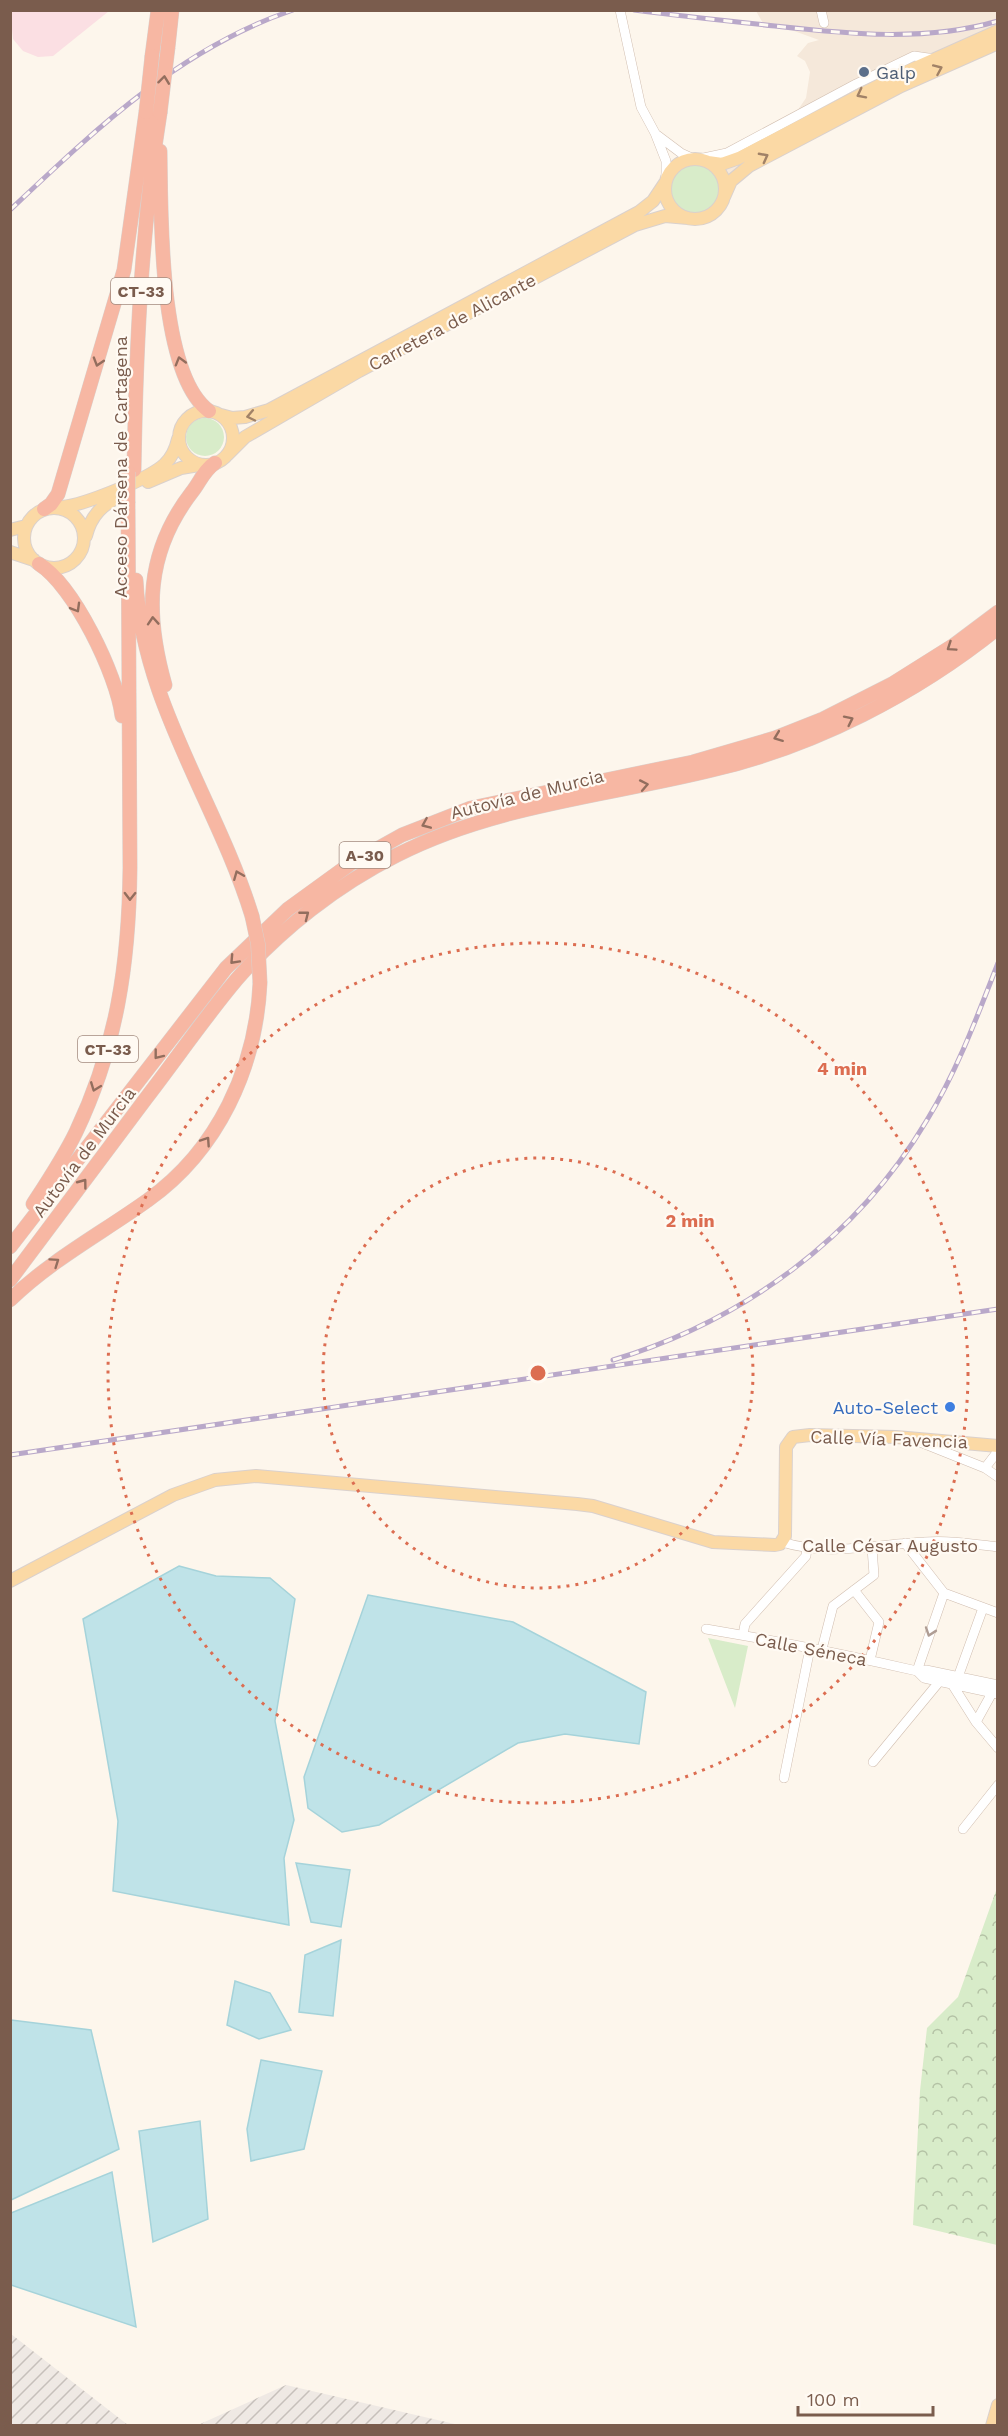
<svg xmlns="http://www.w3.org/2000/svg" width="1008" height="2436" viewBox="0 0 1008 2436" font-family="'Work Sans',sans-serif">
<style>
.residential{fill:#f5e8da}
.industrial{fill:url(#industrial-furrows)}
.medical{fill:#fbdfe3}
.green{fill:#d8ecc9}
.forest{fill:url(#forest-crowns)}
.water{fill:#bfe3e8;stroke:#a5d3da;stroke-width:1.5}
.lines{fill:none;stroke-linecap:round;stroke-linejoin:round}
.minor-casing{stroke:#d1beb0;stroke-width:10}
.major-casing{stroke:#dad1cd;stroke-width:14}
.highway-casing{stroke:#dad1cd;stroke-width:15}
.minor{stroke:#fff;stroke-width:9}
.major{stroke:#fbd9a5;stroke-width:12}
.highway{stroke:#f7b7a3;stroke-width:14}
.rail-casing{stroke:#b9a8c9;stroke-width:5}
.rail{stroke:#fffaf3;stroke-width:3;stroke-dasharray:9;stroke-linecap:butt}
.highway-bridge-casing{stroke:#dad1cd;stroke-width:15;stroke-linecap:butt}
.highway-bridge{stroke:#f7b7a3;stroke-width:14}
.oneway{stroke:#a18267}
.oneway2{stroke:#936e5e}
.oneway3{stroke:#af9d94}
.ring{fill:none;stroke:#dc6d51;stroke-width:3;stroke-dasharray:3 6}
.service-dot{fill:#5c6f8a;stroke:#fffaf3;stroke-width:2}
.shop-dot{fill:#3f7fe0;stroke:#fffaf3;stroke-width:2}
.labels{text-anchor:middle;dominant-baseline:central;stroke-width:4.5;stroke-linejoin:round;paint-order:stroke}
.shield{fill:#fffaf3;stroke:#a28b7f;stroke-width:1.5}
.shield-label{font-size:16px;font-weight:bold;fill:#7a5c4d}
.service-label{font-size:18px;fill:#4e5e75;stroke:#fffaf3;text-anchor:start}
.street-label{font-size:18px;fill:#7a5c4d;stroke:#fffaf3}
.shop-label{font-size:18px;fill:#366cbe;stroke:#fffaf3;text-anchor:end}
.centre{fill:#dc6d51;stroke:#fffaf3;stroke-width:3}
.ring-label{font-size:18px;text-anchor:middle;font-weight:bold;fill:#dc6d51;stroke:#fffaf3;stroke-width:4.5;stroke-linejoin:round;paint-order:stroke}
</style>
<defs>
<pattern id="industrial-furrows" width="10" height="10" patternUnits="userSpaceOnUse" patternTransform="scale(1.5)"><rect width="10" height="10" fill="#efe9e4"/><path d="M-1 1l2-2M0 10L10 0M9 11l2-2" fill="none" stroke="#c7c0bb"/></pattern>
<pattern id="forest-crowns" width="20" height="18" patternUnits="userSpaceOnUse" patternTransform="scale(1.5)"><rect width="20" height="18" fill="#d8ecc9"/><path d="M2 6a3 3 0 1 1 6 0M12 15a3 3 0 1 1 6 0" fill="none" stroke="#b4c2a5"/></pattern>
</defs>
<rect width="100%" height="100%" fill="#fdf6ec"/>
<path class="residential" d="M756,11h241v32l-194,93 -76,52 -22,-29 88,-42 13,-19 4,-26 -5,-11 -8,-5 11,-13 11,-3 -36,-13 -19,-2z"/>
<path class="industrial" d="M10,2334h1l117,91h-117z
M286,2385l173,40h-261z"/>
<path class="medical" d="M10,11l1,-1 98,1 -56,45 -15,1 -15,-6 -10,-12z"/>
<path class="green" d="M666 189a29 29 0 1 1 58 0a29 29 0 1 1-58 0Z
M186 437a19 19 0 1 1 38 0a19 19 0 1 1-38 0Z
M708,1638l40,8 -13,62z"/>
<path class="forest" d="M997,1888v357l-84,-20 7,-134 7,-63 31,-31z"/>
<path class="water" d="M179,1566l37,10 54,2 25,21 -20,122 19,99 -10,38 5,67 -176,-34 5,-70 -35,-202z
M368,1595l145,27 133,70 -7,52 -74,-10 -47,9 -139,82 -37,7 -34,-24 -4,-31z
M296,1863l54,7 -9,57 -30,-5z
M341,1940l-8,76 -34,-4 6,-57z
M235,1981l35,12 21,37 -32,9 -32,-14z
M11,2020l80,10 28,119 -108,51z
M261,2060l61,11 -18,78 -53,12 -4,-32z
M200,2121l8,98 -55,23 -14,-111z
M112,2172l24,155 -125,-42v-72z"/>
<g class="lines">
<defs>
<path id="minor" d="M620,10l21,97 14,26 11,28v19
M821,10l3,13
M657,135l24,18 13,6
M699,159l28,-6 129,-69 58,-28 21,3
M920,1442l65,26 13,-17
M985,1468l13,9
M782,1542c47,15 96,2 142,0 25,-2 49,2 74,5
M905,1543l39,50 54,20
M854,1590l25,32 -9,38
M706,1629c71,12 141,26 211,42l9,-1 72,15
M743,1635l2,-11 61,-68 1,-10
M822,1649l11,-43 41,-31 -2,-27
M917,1671l7,7 74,16
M917,1671l27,-78
M958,1677l25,-69
M952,1684l24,38 22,26
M976,1722l16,-29
M873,1762l66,-80
M784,1778l26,-130
M963,1829l35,-44"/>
<path id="major" d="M665 189a30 30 0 1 1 60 0a30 30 0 1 1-60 0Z
M708,162l14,2 17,-6 158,-82 101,-45
M724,197l7,-16 18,-15 152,-80 97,-43
M179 438a27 27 0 1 1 54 0a27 27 0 1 1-54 0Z
M221,415l11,3 13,-1 24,-7 370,-198 14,-11 12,-18
M227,455l18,-18 114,-66 276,-146 30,-9 23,2
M148,482l33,-14 18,-3
M62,507c22,-2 87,-28 103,-43 7,-7 11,-16 13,-25
M24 538a30 30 0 1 1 60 0a30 30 0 1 1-60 0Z
M10,530l16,-4
M86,536c5,-21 17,-32 36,-41
M10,552l24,8
M10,1581l163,-86 42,-15 41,-4 321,28 16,2 120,36 62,3 5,-1 5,-8 1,-89 7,-10 17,-2 86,2 102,9
M992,2426l6,-21"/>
<path id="highway" d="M168,47l4,-37
M152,56l6,-46
M160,151c1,59 -2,223 49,260
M134,470c2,-119 7,-239 26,-357
M44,509l7,-5 7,-10 66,-224 22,-158
M39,564c35,22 78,111 83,152
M136,580c6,123 81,222 116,336
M165,685c-20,-71 -20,-132 27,-193 8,-10 12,-22 23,-29
M33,1204c15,-23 31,-47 43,-72 41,-86 53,-169 54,-264l-2,-365
M10,1247l216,-279 62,-59 62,-45 52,-29 69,-27 222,-46 82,-24 48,-19 69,-35 62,-39 44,-33
M10,1280c46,-61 92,-122 137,-183 30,-39 58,-80 90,-118 44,-50 100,-94 160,-124 98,-50 210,-59 315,-85 103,-24 204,-76 286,-142
M10,1300c41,-40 92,-67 138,-100 70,-50 108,-132 112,-217"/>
</defs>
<use href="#minor" class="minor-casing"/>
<use href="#major" class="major-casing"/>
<use href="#highway" class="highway-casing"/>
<use href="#minor" class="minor"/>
<use href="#major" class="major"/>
<use href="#highway" class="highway"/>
<defs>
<path id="rail" d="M634,10c47,6 94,11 141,16 73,8 151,16 223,-5
M10,210c85,-80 170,-162 283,-200
M613,1360c130,-39 244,-122 314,-240 30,-49 50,-103 71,-157
M10,1455l988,-146"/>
</defs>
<use href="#rail" class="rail-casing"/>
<use href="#rail" class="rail"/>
<defs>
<path id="highway-bridge" d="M146,112l6,-56
M160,113l8,-66
M128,472v31
M252,916l6,28 2,39"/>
</defs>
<use href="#highway-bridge" class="highway-bridge-casing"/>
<use href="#highway-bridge" class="highway-bridge"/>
</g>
<defs><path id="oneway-chevron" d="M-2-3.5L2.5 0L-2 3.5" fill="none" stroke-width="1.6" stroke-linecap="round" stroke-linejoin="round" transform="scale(1.5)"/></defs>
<g class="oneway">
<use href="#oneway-chevron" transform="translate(938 69) rotate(-24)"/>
<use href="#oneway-chevron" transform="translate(861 94) rotate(153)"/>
<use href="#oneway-chevron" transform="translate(764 157) rotate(-28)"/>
<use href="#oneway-chevron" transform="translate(251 416) rotate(168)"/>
</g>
<g class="oneway2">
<use href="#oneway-chevron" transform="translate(164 80) rotate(-83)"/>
<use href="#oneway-chevron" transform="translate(180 361) rotate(-106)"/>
<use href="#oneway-chevron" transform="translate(98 362) rotate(107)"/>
<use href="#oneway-chevron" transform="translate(76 608) rotate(60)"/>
<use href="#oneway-chevron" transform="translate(153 621) rotate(-94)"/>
<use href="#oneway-chevron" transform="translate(951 647) rotate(146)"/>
<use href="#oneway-chevron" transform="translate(849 720) rotate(-26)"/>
<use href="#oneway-chevron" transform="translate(778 737) rotate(159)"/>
<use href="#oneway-chevron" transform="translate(644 785) rotate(-11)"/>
<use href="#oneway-chevron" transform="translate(426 824) rotate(157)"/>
<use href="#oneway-chevron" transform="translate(238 875) rotate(-112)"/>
<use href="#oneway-chevron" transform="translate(130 896) rotate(91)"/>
<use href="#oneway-chevron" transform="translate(305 915) rotate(-38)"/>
<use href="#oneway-chevron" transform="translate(234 960) rotate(133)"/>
<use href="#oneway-chevron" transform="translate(158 1055) rotate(128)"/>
<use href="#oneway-chevron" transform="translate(95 1087) rotate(111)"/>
<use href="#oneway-chevron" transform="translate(206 1141) rotate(-56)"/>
<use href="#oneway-chevron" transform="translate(83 1183) rotate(-53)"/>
<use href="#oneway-chevron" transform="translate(55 1262) rotate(-35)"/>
</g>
<use class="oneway3" href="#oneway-chevron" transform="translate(930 1632) rotate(109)"/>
<g class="ring">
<circle cx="538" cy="1373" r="215"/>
<circle cx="538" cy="1373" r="430"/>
</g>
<circle class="service-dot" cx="864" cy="72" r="6"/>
<circle class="shop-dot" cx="950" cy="1407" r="6"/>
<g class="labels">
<g class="shield">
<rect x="111" y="278" width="60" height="26" rx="4.5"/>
<rect x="339.5" y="842" width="51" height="26" rx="4.5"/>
<rect x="78" y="1036" width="60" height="26" rx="4.5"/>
</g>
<g class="shield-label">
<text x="141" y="291">CT-33</text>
<text x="365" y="855">A-30</text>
<text x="108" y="1049">CT-33</text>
</g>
<g class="service-label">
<text x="876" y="72">Galp</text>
</g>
<g class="street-label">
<text transform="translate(452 322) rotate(-28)">Carretera de Alicante</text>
<text transform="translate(120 467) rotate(-90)">Acceso Dársena de Cartagena</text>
<text transform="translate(527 794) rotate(-14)">Autovía de Murcia</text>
<text transform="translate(84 1152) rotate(-53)">Autovía de Murcia</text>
<text transform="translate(889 1439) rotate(2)">Calle Vía Favencia</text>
<text x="890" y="1545">Calle César Augusto</text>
<text transform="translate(811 1649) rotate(11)">Calle Séneca</text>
</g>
<g class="shop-label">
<text x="938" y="1407">Auto-Select</text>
</g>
</g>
<circle cx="538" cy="1373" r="9" class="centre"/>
<g class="ring-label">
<text x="842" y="1075">4 min</text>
<text x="690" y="1227">2 min</text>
</g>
<rect width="1008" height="2436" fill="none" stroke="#7a5c4d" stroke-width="24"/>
<path d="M798 2406v9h135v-9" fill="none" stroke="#7a5c4d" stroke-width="3"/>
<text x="807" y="2406" font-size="18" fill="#7a5c4d" stroke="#fffaf3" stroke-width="4.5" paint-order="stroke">100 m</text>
</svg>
